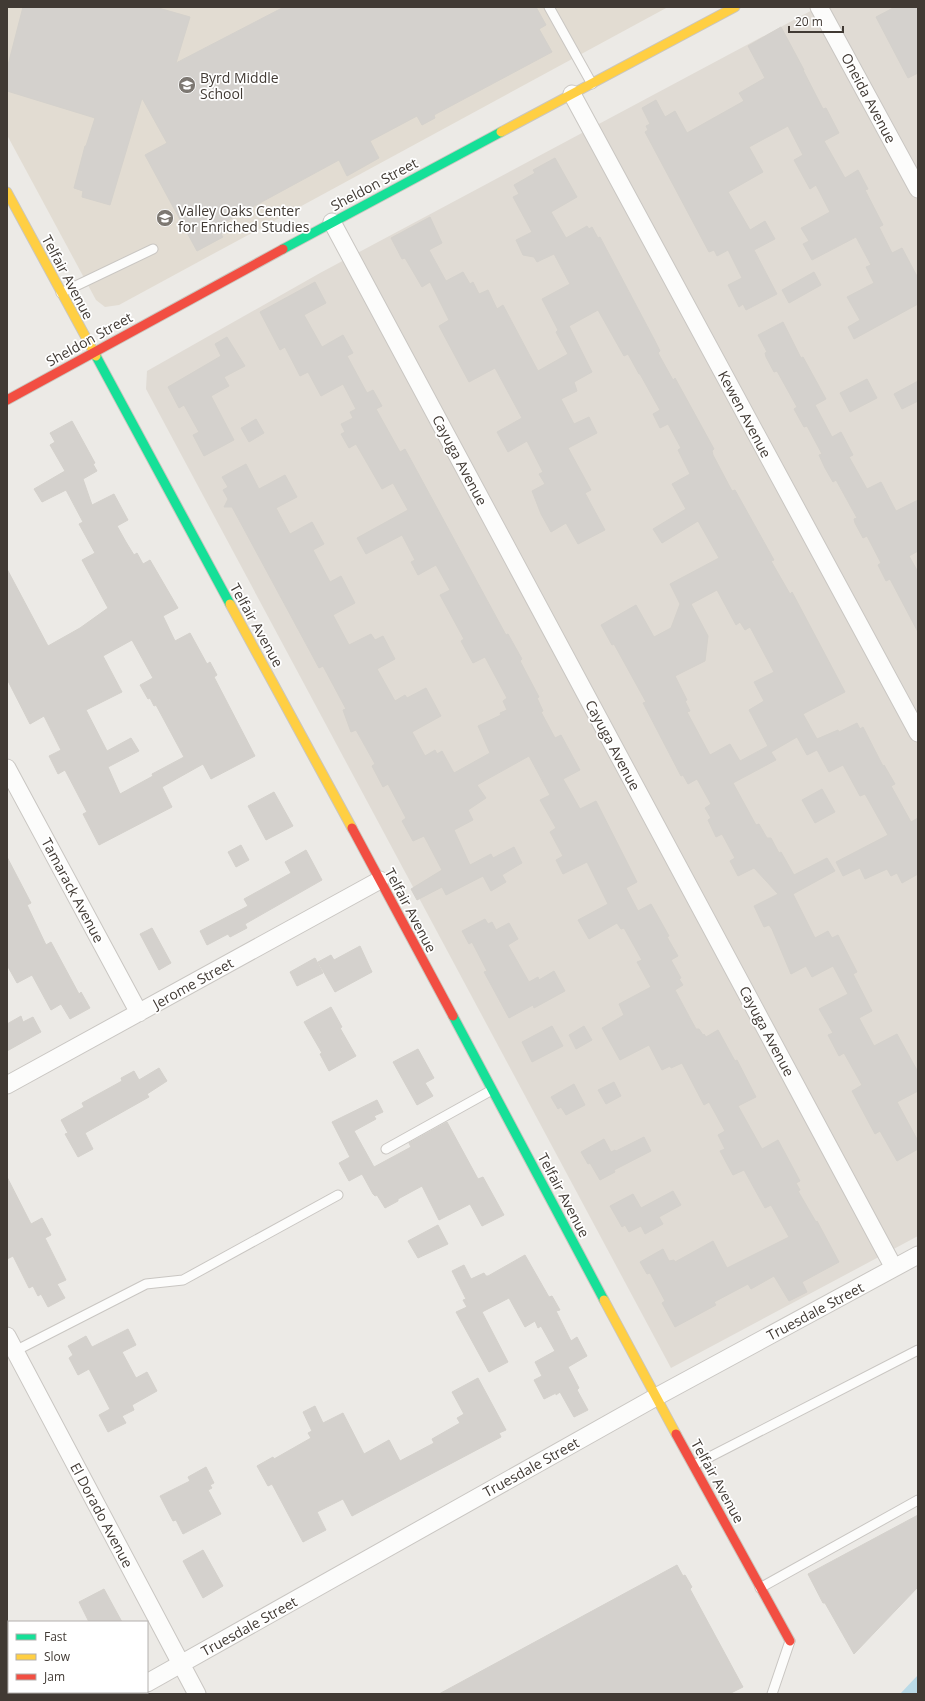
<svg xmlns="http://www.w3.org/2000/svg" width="925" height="1701" viewBox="0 0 925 1701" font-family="'Open Sans',sans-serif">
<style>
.residential{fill:#e0dbd4}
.education{fill:#e2dcd2}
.water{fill:#badae7}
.building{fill:#d4d1cd;stroke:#d4d1cc;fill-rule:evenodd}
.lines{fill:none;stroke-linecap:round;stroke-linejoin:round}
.lane-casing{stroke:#c9c6c2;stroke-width:11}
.street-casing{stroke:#c9c6c2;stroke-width:19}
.fast-casing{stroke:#cac6be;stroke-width:11}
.slow-casing{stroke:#cac6be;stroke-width:11}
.jam-casing{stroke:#cac6be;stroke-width:11}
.lane{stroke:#fcfcfb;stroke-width:9}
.street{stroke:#fcfcfb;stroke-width:17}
.fast{stroke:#16e098;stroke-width:9}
.slow{stroke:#ffcf43;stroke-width:9}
.jam{stroke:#f24e42;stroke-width:9}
.labels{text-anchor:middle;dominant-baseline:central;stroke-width:3.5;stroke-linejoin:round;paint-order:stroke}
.poi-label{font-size:14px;fill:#413a34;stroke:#fff;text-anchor:start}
.street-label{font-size:14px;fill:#413a34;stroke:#fff}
</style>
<rect width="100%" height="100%" fill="#eceae6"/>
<path class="residential" d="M818,7h100v1229l-247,132 -525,-979 1,-18 173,-98z"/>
<path class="education" d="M7,7h661l-549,298 -14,2 -9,-7 -89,-165z"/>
<path class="water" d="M918,1675v19h-18z"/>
<path class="building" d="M23,7h132l35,10 -14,46 108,-56h252l10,18 -7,4 13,23 -118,63 1,3 -13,7 -5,-9 -47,25 9,17 -32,18 -8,-16 -116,63 5,8 -7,3 2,3 -26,14 -52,-96 22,-12 -25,-45 -32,107 -28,-8 1,-6 -9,-3 11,-42h1l9,-28 -88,-27v-22z
M895,7h23v66l-10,5 -32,-61z
M781,27l23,43h-1l20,39 3,-1 13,25 -15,8 21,37 13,-8 10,19 -3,1 18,35 -4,2 13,26 10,-5 16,30v26l-64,35 -6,-12 12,-7 -13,-23 27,-14 -8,-16 5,-2 -15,-28 -44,23 -9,-16 6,-3 -8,-13 29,-16 -14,-27 -6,4 -16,-29 9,-5 -15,-29 -39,21 14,25 -35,20 22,38 15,-9 10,18 -21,11 23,44 -31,16 -3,-6 -4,3 -11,-22 14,-7 -14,-28 -11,6 -3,-6 -5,2 -64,-120 3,-2 -2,-4 4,-2 -8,-16 14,-8 9,17 10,-6 12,22 57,-32 -5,-8 26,-15 -17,-32z
M555,158l22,39 -26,15 15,26 21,-12 2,3 3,-2 6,11 2,-1 54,102 6,12 -2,2 15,27 2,-2 39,71 -2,2 1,4 19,36 3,-1 39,70 -3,1 19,33 2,-2 53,100 -42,22 14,25 21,-9 1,2 18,-9 3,6 3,-2 20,39 1,-1 11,19 -4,2 20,36 7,-4v56l-16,9 -5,-10 -6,3 -4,-7 -22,10 -5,-11 -17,8 -7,-14 52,-27 -23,-41 -5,2 -17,-31 -14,7 -12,-22 -10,5 -10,-18 -26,15 5,8 -43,23 23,42 3,-1 8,14h4l8,15 2,-1 13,23 33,-17 8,13 -42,23 22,44 13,-7 4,7 6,-3 19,37 -4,2 19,37 -13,7 15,28 23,-12 21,38v19l-21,11 21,39v8l-21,12 -17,-30 -5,3 -23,-43 10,-6 -18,-32 -5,3 -11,-21 5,-2 -14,-24 29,-15 -15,-28 -21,11 -6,-11 -15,8 -19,-45 -3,-4 -5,2 -10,-21 24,-12 -24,-26 -16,8 -8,-15 5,-3 -13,-24 -6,3 -8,-17 3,-2 -6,-10 6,-4 -14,-25 -9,5 -5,-9 -2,1 -38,-73 3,-1 -32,-58 -2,1 -11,-20 35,-20 18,32 17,-9 9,-24 -10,-20 49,-26 -21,-37 -36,22 -9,-14 33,-20 -14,-25 18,-10 -12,-24 3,-2 -13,-24 -8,4 -7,-14 7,-4 -20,-36h-1l-11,-20 -4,2 -26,-46 -29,16 23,46 -18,10 3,9 -16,8 13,25 15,-7 8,16 -29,15 23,42 -6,3 20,37 -27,14 -12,-21 -15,9 -10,-18 -9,-23 13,-7 -6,-10 4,-2 -16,-31 -19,11 -11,-20 25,-14 -27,-50 -26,14 -30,-56 10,-6 -19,-38 -8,5 -17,-29 -3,1 -11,-21 39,-21 12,26 -13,7 17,31 17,-9 7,12 3,-2 6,12 9,-4 9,19 6,-4 35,66 30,-17 -12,-22 2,-2 -16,-31 28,-15 -16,-30 -17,8 -3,-5 -11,-2 -7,-15 16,-8 -19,-35 6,-3 -5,-9 21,-12 -2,-3zM717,590l19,35 4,-3 5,8 5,-3 24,45 -20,10 10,19 -15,9 21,40 -2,-4 -28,15 -10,-17 -20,11 -23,-43 3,-1 -5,-10 2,-1 -12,-24 30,-15 3,-25 -17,-32z
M814,272l7,13 -32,18 -7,-13z
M315,282l11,21 -22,12 18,32 21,-12 10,18 -6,3 20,37 6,-3 9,16 -6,3 24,43 5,-3 101,186 2,-1 14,25 -2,2 19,36 -2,1 6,13 -2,1 14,26 6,-3 19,35 -17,9 17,30 16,-8 41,81 -11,6 12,23 13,-7 18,32 -2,1 11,19 -7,4 10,18 -2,1 4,6 -8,5 21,39h3l4,6 1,-1 2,3 12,-7 17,31 2,-1 19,37 -18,9 24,43 16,-9 22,41 -4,2 4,7 -2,1 18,31 1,-1 22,41 -37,20 5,10 -18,9 -15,-25 -23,13 -3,-5 -34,18 2,3 -41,22 -13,-24 3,-2 -15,-28 -3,1 -7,-12 23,-13 6,12 5,-1 1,2 38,-21 14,27 62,-31 -18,-32 -6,3 -21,-38 -11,5 -13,-24 5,-2 -7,-14 7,-4 -16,-29 -5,3 -22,-42 -11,5 -1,-2 -8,4 -13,-25 -29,15 -18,-32 22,-13 -5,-11 32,-17 -14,-25 5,-2 -18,-32 -3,1 -4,-6 -28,16 -11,-19 30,-16 -21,-42 -24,12 -7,-14 7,-4 -13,-24 6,-4 -16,-28 10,-5 -21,-39 -52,29 9,13 -18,12 5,10 -19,10 16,35 21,-11 2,4 21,-11 8,16 -20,12 4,7 -15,9 -8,-15 -37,19 -4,-8 -25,13 -6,-11 31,-19 -18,-34 -11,5 -11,-20 4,-3 -18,-34 -5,3 -11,-21 3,-2 -19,-34 -5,2 -8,-22 3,-1 -23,-43 -4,2 -87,-161h-8l4,-8 -5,-9 5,-3 -6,-10 24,-13 13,25 26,-14 12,22 -21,11 14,26 22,-12 12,22 -11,6 17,32 11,-6 14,27 -22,12 16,30 22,-11 4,6 8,-4 12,23 -18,10 18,32 10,-6 2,3 19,-10 15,28 -29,16 13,24 10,-6 2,4 5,-3 12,22 36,-20 -12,-27 23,-11 -1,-2 7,-3 -4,-9 4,-3 -22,-41 -12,6 -12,-22 3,-2 -24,-44 10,-5 -14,-25 -18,10 -7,-13 4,-2 -13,-25 -36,19 -9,-16 51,-28 -15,-27 -11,6 -26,-45 -7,4 -8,-14 4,-2 -4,-8 12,-6 -3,-6 6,-3 -13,-25 -22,12 -13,-24 -8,4 -15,-29 -5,3 -20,-38z
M783,322l18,36 2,-1 23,42 -11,6 17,32 9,-5 12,23 -4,2 18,32 14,-7 15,29 22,-11v51l-9,5 9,16v60l-28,-53 -4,2 -8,-16 3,-2 -14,-27 -4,2 -8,-15 -1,-4 3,-1 -21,-38 -3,2 -8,-14 -6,-13 3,-1 -15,-28 -3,1 -10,-18 3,-2 -20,-36 -3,1 -8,-15 -1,-4 2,-1 -9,-17z
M227,337l18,29 -21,11 5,9 -18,10 23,44 -30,16 -11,-21 6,-3 -15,-27 -5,3 -11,-21 53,-31 -6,-12z
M867,379l10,19 -27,14 -10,-19z
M918,381v20l-16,8 -8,-15z
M256,419l8,14 -15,9 -8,-14z
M72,421l23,42 -2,1 4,7 -14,8 9,26 22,-11 14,26 -11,6 9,16 8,13 3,-2 6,11 7,-4 28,48 -15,8 12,25 15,-8 17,31 3,-2 7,13 -3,2 41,79 -44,23 -8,-15 -41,23 10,20 -73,38 -16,-31 4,-2 -22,-42 -7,4 -9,-18 12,-6 -17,-34 -14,8 -23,-45v-110l41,77 32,-18 28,-20 -26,-48 13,-7 -16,-29 4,-2 -17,-32 -24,12 -8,-13 31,-18 -15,-26 5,-3 -5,-9zM132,640l21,38 -13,7 8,14 2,-1 4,8 2,-1 28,52 -32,17 1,2 -33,18 -12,-27 31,-16 -8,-13 -24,13 -21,-41 36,-18 -19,-36z
M822,789l13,23 -20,11 -13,-23z
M274,792l19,34 -27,14 -18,-34z
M241,845l8,15 -13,7 -8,-15z
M306,850l16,30 -77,44 2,4 -17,9 -2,-3 -21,11 -7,-14 48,-25 -4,-7 47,-26 -6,-11z
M7,857l24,46 -4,2 19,40 5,-3 28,52 2,-2 9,16 -20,11 -9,-15 -10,6 -19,-35 -15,8 -10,-18z
M485,919l3,5 4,-2 4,8 13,-7 9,16 -10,6 21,37 9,-5 1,3 15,-9 11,20 -31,17 -1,-3 -24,13 -25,-46 3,-1 -15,-29 -3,2 -7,-13z
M152,928l19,35 -12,7 -19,-36z
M360,946l12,26 -37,20 -17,-30 13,-7 3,5z
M315,958l8,15 -26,13 -7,-14z
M331,1007l11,20 -2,1 16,28 -27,15 -9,-17 2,-1 -18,-31z
M21,1016l2,6 10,-5 8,15 -34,19v-27z
M552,1026l11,20 -31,16 -10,-20z
M584,1026l8,14 -16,9 -7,-14z
M418,1049l16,29 -9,5 8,13 -16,9 -24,-43z
M159,1068l8,13 -20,13 2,3 -64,36 8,16 -15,8 -13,-23 3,-1 -7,-13 23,-13 -2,-4 40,-22 -1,-3 13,-7 5,9z
M614,1082l7,14 -15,8 -8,-14z
M574,1084l11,21 -19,10 -5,-8 -3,2 -7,-12z
M377,1100l6,12 -9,4 2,3 -22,12 20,36 37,-20 -2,-4 38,-21 31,57 5,-2 21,38 -22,11 -12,-22 -31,16 -17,-34 -24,13v2l-13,7 -8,-13 -2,1 -2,-2 -11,-20 -13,7 -10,-18 11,-6 -18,-35z
M644,1137l7,14 -37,19 1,2 -15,8 -10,-17 -2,1 -7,-12 23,-13 7,13 4,-2 1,1z
M7,1177l24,47 11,-6 9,17 -6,3 21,42 -9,4 8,14 -17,9 -7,-13 -3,2 -5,-10 -4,2 -16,-32 -6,3z
M673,1191l8,14 -22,12 4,7 -18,10 -4,-8 -12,6 -4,-7 -3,2 -12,-21 23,-12 8,14z
M438,1225l10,19 -30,14 -10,-17z
M525,1255l24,42 3,-1 8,14 -4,1 15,30 6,-4 10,19 -19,11 11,21 -2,2 11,20 -14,7 -14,-25 -4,3v-2l-12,6 -10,-19 8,-4 -7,-14 20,-11 -14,-25 -3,2 -3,-7 -10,6 -16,-29 -27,14 26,50 -19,10 -33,-60 11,-5 -4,-7 3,-1 -14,-28 12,-6 7,14 13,-6 2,3h2z
M128,1329l8,16 -14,7 14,26 11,-6 10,19 -25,14 2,5 -12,6 4,7 -18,9 -9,-17 11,-6 -21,-40 -11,6 -9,-17 4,-3 -5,-9 18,-10 6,11z
M478,1378l28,52 -7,3 2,4 -149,79 -9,-17 -26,13 9,18 -23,12 -31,-58 -4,2 -11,-20 16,-9 1,2 37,-21 -3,-5 4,-2 -9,-19 12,-6 8,17 20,-10 21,41 25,-14 11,21 34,-18 -2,-4 28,-16 -3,-5 7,-4 -12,-22z
M206,1467l8,16 -4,2 2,3 -4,2 13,24 -38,20 -7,-14 -3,1 -13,-25 30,-15 -2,-4z
M918,1515v72l-64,67 -29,-51h-2l-15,-29z
M203,1550l20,36 -20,12 -20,-37z
M677,1565l6,11 2,-1 7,12 -2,2 53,98 -14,7h-290z
M104,1589l18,33h-33l-10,-20z"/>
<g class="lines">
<defs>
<path id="lane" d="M549,7l43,77
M61,293l92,-44
M386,1149l106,-59
M15,1351l131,-67 37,-4 155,-85
M694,1465l224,-115
M760,1588l158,-88
M772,1694l18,-53"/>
<path id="street" d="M819,7l99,182
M572,94l346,639
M332,222l562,1046
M7,768l132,245
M7,1085l373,-205
M7,1336l190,358
M147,1683l509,-286 262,-142
M128,1694l3,-2"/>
<path id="fast" d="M283,249l218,-117
M96,356l134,248
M453,1016l151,284"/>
<path id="slow" d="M501,132l234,-125
M7,192l89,164
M230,604l122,224
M604,1300l72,134"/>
<path id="jam" d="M7,400l276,-151
M352,828l101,188
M676,1434l114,207"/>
</defs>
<use href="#lane" class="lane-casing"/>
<use href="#street" class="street-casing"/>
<use href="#fast" class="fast-casing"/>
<use href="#slow" class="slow-casing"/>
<use href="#jam" class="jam-casing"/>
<use href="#lane" class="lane"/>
<use href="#street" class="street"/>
<use href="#fast" class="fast"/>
<use href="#slow" class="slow"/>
<use href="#jam" class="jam"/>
</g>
<defs>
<symbol id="school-disc" viewBox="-11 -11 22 22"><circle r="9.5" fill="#7d7872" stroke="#fff"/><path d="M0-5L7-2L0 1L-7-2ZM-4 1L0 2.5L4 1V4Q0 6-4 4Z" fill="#fff"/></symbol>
</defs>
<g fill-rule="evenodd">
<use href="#school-disc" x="177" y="75" width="20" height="20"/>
<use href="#school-disc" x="155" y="208" width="20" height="20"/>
</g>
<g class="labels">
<g class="poi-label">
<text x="200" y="77">Byrd Middle<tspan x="200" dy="16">School</tspan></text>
<text x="178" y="210">Valley Oaks Center<tspan x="178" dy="16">for Enriched Studies</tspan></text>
</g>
<g class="street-label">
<text transform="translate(869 98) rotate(62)">Oneida Avenue</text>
<text transform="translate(374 184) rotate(-28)">Sheldon Street</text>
<text transform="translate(68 277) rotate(62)">Telfair Avenue</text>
<text transform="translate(89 339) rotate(-29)">Sheldon Street</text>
<text transform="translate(745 414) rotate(62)">Kewen Avenue</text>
<text transform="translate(460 460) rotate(62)">Cayuga Avenue</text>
<text transform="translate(257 625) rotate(61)">Telfair Avenue</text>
<text transform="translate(613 745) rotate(62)">Cayuga Avenue</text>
<text transform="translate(73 890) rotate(62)">Tamarack Avenue</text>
<text transform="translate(411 910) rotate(62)">Telfair Avenue</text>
<text transform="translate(193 983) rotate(-29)">Jerome Street</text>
<text transform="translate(767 1031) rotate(62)">Cayuga Avenue</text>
<text transform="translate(564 1195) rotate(62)">Telfair Avenue</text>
<text transform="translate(815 1311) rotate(-28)">Truesdale Street</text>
<text transform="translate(531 1467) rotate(-29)">Truesdale Street</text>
<text transform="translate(718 1481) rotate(61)">Telfair Avenue</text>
<text transform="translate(102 1515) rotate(62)">El Dorado Avenue</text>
<text transform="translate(249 1626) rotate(-29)">Truesdale Street</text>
</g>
</g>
<rect width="925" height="1701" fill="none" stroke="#413a34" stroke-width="16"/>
<rect x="8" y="1621" width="140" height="72" fill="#ffffff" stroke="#b3b0ae"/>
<rect x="16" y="1634" width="20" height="6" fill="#16e098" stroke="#b3b0ae"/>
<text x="44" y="1641" font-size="12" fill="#413a34">Fast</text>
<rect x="16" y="1654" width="20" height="6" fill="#ffcf43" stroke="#b3b0ae"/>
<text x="44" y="1661" font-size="12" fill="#413a34">Slow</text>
<rect x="16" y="1674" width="20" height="6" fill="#f24e42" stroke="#b3b0ae"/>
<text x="44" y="1681" font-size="12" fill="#413a34">Jam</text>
<path d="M789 26v6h54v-6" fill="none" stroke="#413a34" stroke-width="2"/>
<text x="795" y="26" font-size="12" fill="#413a34" stroke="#ffffff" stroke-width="3" paint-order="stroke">20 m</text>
</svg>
